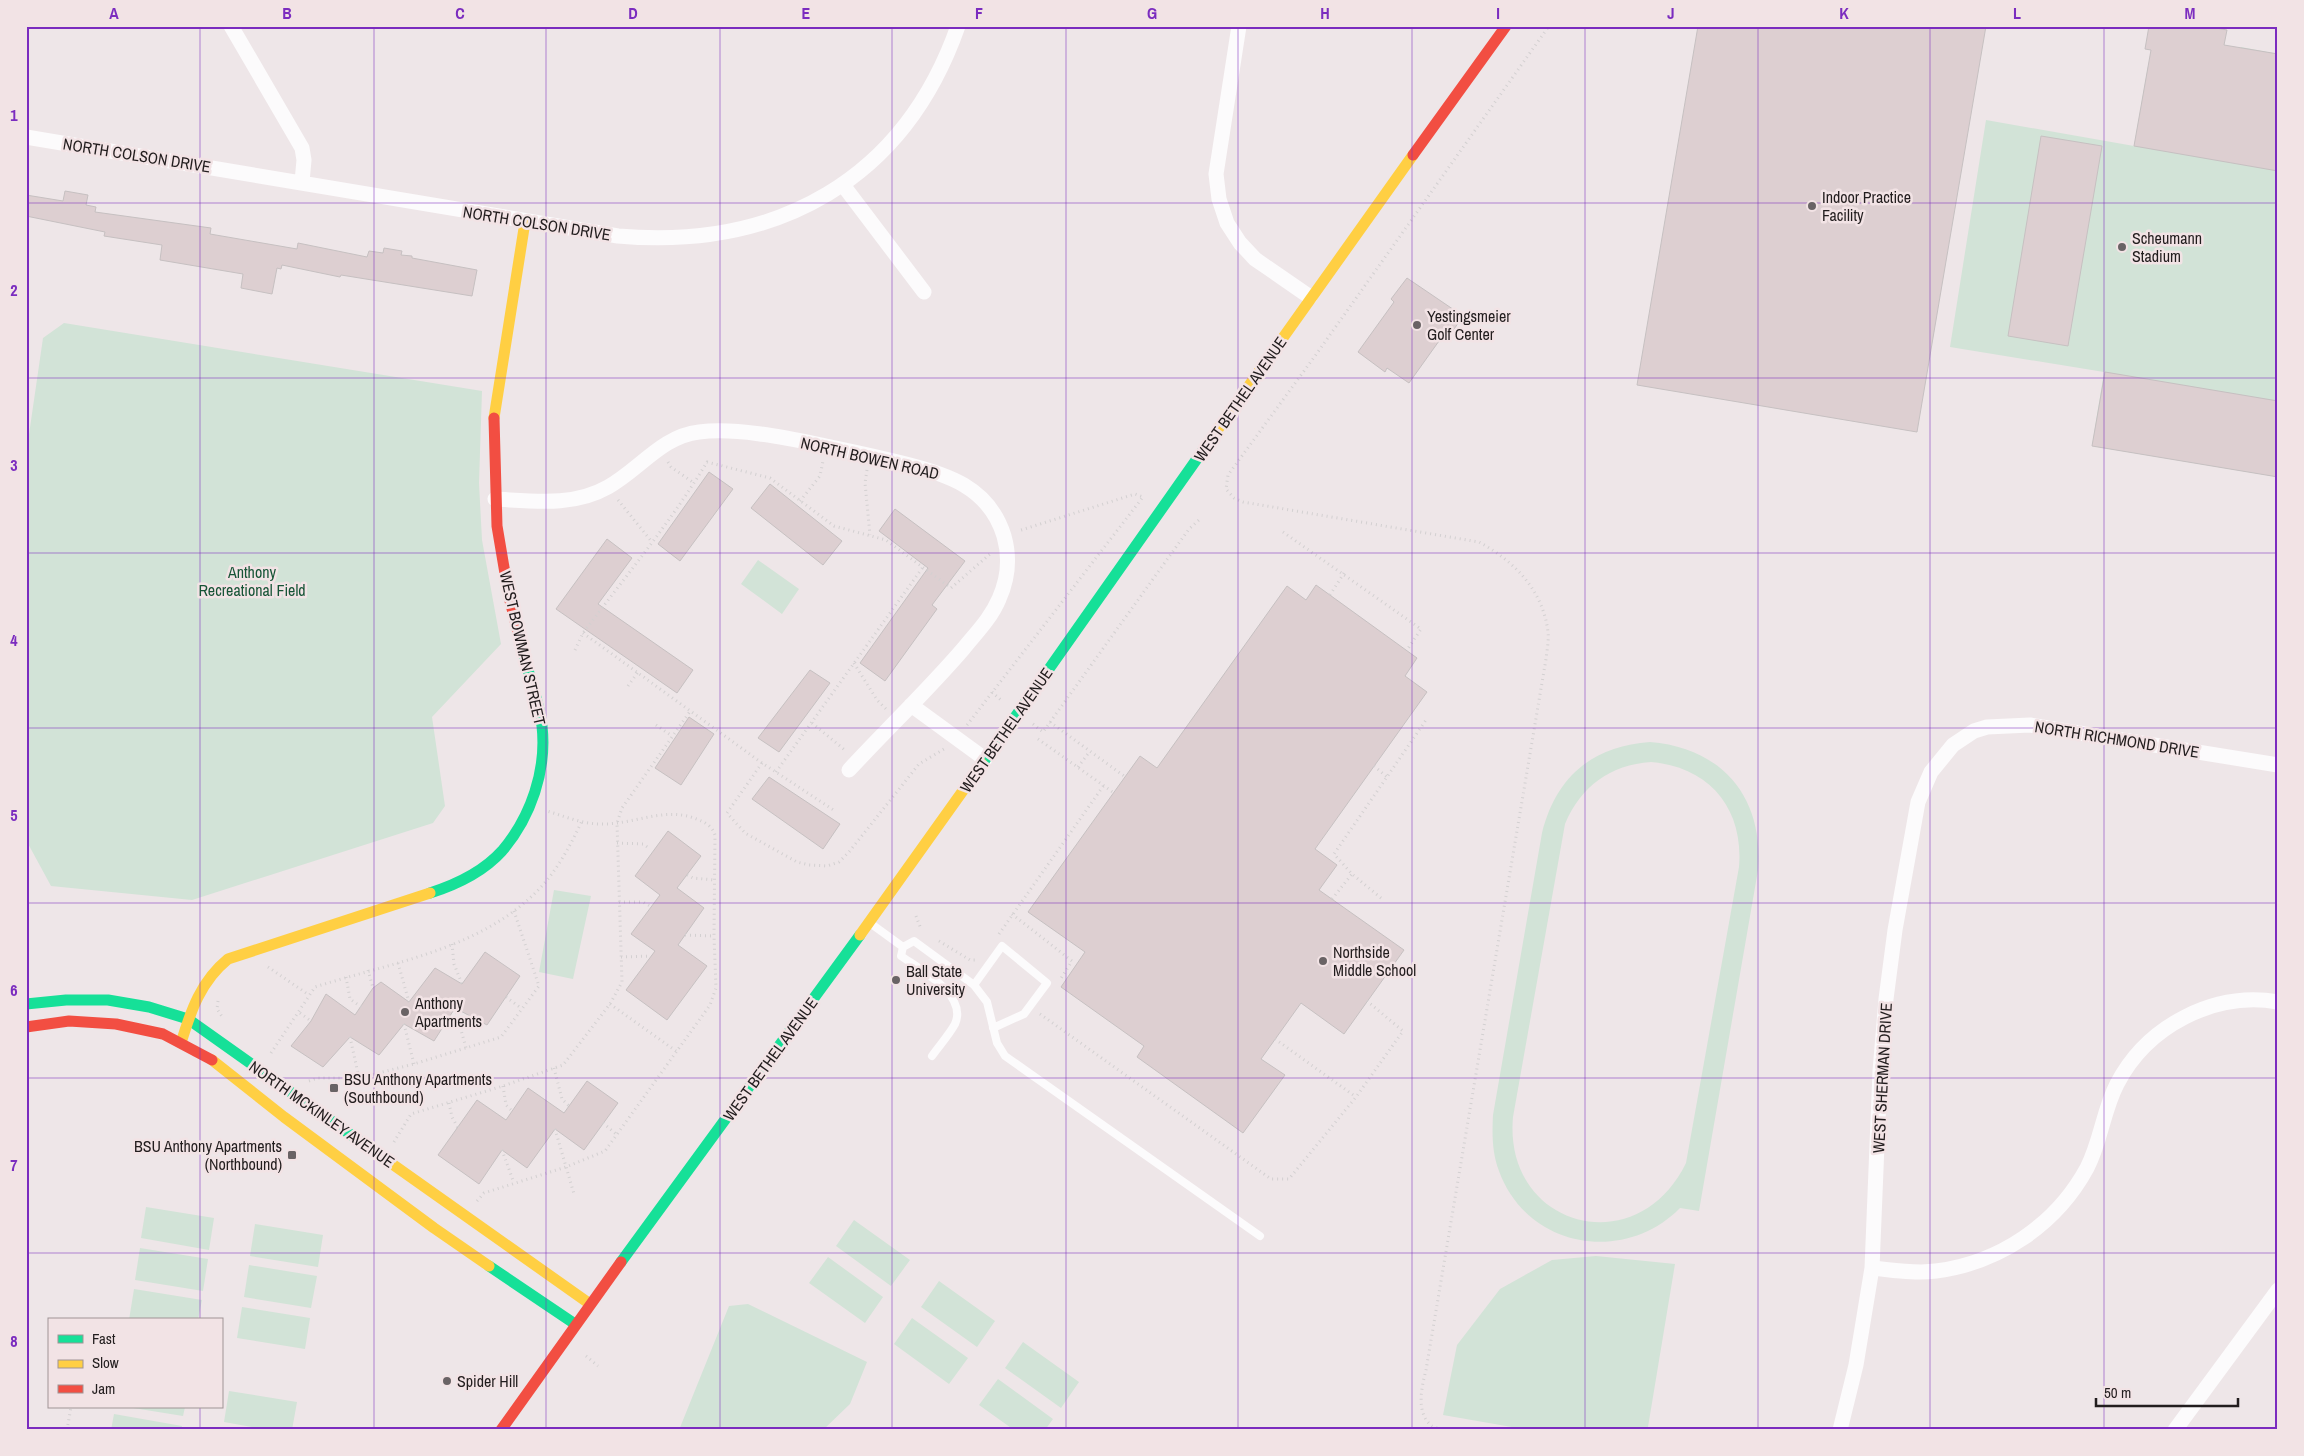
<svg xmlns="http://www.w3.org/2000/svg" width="2304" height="1456" viewBox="0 0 2304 1456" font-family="'Archivo Narrow',sans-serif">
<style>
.green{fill:#d2e3d7;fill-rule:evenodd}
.building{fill:#ddcfd1;stroke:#c6c0c1}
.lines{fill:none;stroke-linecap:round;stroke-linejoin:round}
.path{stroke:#d3d0d1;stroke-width:3;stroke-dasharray:1 4;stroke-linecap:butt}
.lane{stroke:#fcfbfc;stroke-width:8}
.street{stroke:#fcfbfc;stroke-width:15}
.fast{stroke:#16e098;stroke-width:11}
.slow{stroke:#ffcf43;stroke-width:11}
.jam{stroke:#f24e42;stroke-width:11}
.grid{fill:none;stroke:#7b2cbf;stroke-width:1;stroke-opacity:0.55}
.poi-dot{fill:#696365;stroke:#f2e3e5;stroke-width:2}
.labels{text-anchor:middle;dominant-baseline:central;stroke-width:5;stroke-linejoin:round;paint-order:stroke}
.street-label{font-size:16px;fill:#221d1e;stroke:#f2e3e5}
.poi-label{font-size:16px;fill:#221d1e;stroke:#f2e3e5;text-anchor:start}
.park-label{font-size:16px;fill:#165436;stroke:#f2e3e5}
.neatline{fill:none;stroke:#7b2cbf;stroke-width:2}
.grid-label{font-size:16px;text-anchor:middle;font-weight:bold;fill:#7b2cbf}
</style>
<rect width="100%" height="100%" fill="#eee6e8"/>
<path class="green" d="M2241,47l37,7v423l-186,-31 12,-74 -154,-25 36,-227 148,26 14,-80 87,15z
M64,323l418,68 -3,92 3,57 19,104 -69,73 13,89 -12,17 -241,77 -141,-14 -25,-46v-385l17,-117z
M758,560l41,29 -17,25 -41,-30z
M1650,742c73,6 114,56 108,128l-59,341 -19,-3c-56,57 -153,40 -181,-37 -7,-18 -7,-37 -6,-56l49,-282c14,-56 50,-87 108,-91zM1651,762c58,5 93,46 88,105l-53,296c-49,101 -183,64 -173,-46l52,-293c16,-38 45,-59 86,-62z
M554,890l37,6 -18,83 -34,-7z
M146,1207l68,11 -5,32 -68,-12z
M854,1220l56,40 -19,26 -55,-40z
M255,1224l68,11 -5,32 -68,-11z
M140,1248l68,11 -5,32 -68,-11z
M1596,1256l79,8 -27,163 -3,3h-116l-86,-15 14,-70 43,-56 52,-29z
M828,1257l55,40 -18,26 -56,-40z
M249,1265l68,11 -6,32 -67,-11z
M939,1281l56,40 -18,26 -56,-40z
M134,1289l68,11 -4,20h-69z
M748,1304l119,58 -17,42 -27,26h-144l50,-124z
M242,1307l68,11 -5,31 -68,-11z
M912,1318l56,40 -19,26 -55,-40z
M1023,1342l56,40 -18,26 -56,-40z
M998,1379l55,40 -8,11h-31l-35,-25z
M229,1391l68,11 -5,28h-23l-45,-8z
M127,1407h58l-2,9z
M114,1414l68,12 -1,4h-70z"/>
<path class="building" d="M1698,26h288l-69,406 -280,-47z
M2149,26h56l22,4 -3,15 54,9v117l-144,-25 17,-96 -6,-1z
M2041,136l61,10 -34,200 -60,-10z
M65,191l23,4 -2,10 10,2 -1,5 116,16 -1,6 87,15 1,-6 69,14 2,-6 14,2 1,-5 18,3 -1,4 11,1v2l65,12 -5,26 -131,-21 -1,2 -58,-12 -1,4 -4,-1 -5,26 -31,-6 2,-14 -83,-14 2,-15 -58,-9 1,-4 -79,-16v-21l37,6z
M1407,278l56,38 -15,22 -4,-4 -35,49 -22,-15 -2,4 -27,-20 36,-50 -3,-3z
M2105,372l173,29v76l-186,-31z
M709,472l24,17 -53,72 -22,-17z
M770,484l72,57 -19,24 -72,-57z
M895,509l70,52 -33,44 5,4 -52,72 -25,-18 68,-95 -49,-37z
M607,539l25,19 -34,46 95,66 -16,23 -121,-84z
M1316,585l101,73 -12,18 22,16 -112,157 22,16 -18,25 85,60 -60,84 -43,-31 -40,56 24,16 -42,58 -106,-76 7,-11 -83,-59 24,-35 -57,-40 112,-156 17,12 130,-182 19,14z
M810,670l20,13 -51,69 -21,-14z
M689,717l25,17 -33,51 -26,-17z
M769,777l71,47 -17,25 -71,-50z
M668,831l33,25 -24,32 27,20 -26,37 29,21 -40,54 -41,-30 29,-39 -24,-17 29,-39 -25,-19z
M485,952l35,24 -33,49 -32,-17 -21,33 -30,-17 -25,31 -29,-18 -27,30 -32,-21 20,-25 15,-27 29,21 18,-27 8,-6 28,20 26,-34 27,16z
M587,1081l31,22 -34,47 -29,-21 -28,39 -25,-18 -23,34 -41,-29 39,-55 29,20 22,-32 36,25z"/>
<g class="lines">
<path class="path" d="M668,462l3,5 23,16
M867,470l-2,13 5,52
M618,500l34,42
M800,501l20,-25 3,-15
M1283,532l138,97 -14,21
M1330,595l14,-22
M583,633l179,130 73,48
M575,650l8,-17c42,-56 88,-111 124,-171l63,16 64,48 52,14 65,48 39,-34
M854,663l23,37 9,9
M628,686l10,-14
M992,692l10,9
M1050,722l74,54
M812,723l34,28
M1033,724l10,8 146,-203 11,-10
M656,725l16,11
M967,725l176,-228 -8,-3 -117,37
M1038,739l76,54
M762,763l-35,50 18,20 52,29 12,3 18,1 12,-4 10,-10 70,-88 25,-15
M1374,766l13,11
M1078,767l12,-16
M776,772l147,-205
M617,843l26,1 7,5
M687,875l6,3 21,2
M1381,898l-29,-24 -18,-20 92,-134
M1332,899l20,-25
M619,902h24l7,4
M1012,914l60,47 -12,19
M916,916l5,13
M999,934l105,-149
M685,935l29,1
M939,941l31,19h7
M452,944l2,20 8,20
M621,957l30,-1
M398,963l11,39
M268,967l41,28
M368,970l5,18
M346,977l4,22 11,8
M506,997l15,11
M218,1001l-1,8 6,9
M610,1004l66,47
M455,1008l11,40
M300,1013l11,8
M1040,1014l231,165h18l67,-82 47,-66 -36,-30
M404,1024l10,40
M350,1037l9,41
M1275,1039l81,58
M271,1053l44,-66c78,-25 169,-38 227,-101 17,-19 29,-42 40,-65
M554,1068l8,31 7,7
M309,1081l9,-3h41l55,-14 87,-27 38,-51 -25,-75
M503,1086l3,19 6,6
M449,1103l3,14 6,11
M603,1123l13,11
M555,1129l19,65
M394,1142l17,-28 92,-28 60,-21 47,-61 12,-22 -5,-159 5,-15 69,-98
M502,1150l12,33
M477,1201l7,-8 82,-26 39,-16 105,-146 6,-17 -2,-52 1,-101c-2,-7 -8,-12 -16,-15 -34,-15 -64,5 -99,4 -18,0 -36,-8 -53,-13
M586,1356l12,10
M67,1430l4,-23
M1447,1430c-5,-1 -11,-2 -15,-4 -17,-13 -10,-40 -6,-56l120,-711c1,-9 3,-19 2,-27 -5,-42 -34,-71 -69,-90l-236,-40 -9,-4 -8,-9 2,-14 87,-119 234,-330"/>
<path class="lane" d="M870,923l33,24
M903,947l11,-6 60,44 13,17 10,41 8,13 255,180
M903,947l-2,9c20,14 67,39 54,68 -6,11 -16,22 -23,32
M974,985l28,-39 45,37 -23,31 -31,14"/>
<path class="street" d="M231,26l71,122 2,12 -2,22
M1239,26l-23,148 3,25 8,24 13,20 15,16 55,38
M26,137l592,99c159,14 286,-56 340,-210
M843,185l81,107
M495,499c38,2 78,8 113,-12 31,-17 54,-51 91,-55 40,-5 92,7 132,15 24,5 47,10 71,16 45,11 87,24 102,73 6,21 4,43 -5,63 -8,19 -22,33 -35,49 -36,42 -77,81 -115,122
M911,705l74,54
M1872,1268c21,2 43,6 64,3 63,-8 120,-46 151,-103 14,-27 16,-57 30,-84 30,-58 97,-93 161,-82
M1840,1430l16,-65 16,-97 8,-197 6,-72 9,-69 23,-128 13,-30 22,-27 21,-14 13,-4 43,-2 248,40
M2175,1430l103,-140"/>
<path class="fast" d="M982,764l224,-318
M430,893c25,-8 54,-22 72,-42 29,-34 45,-81 40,-125 -3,-25 -13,-50 -19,-74
M26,1004l40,-4h42l41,7 39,12 183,130
M621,1262l239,-327
M489,1266l86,58"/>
<path class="slow" d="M494,418l31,-196
M1206,446l207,-291
M860,935l122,-171
M181,1043c10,-33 20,-62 47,-84l202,-66
M212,1060l72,57 150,111 55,38
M371,1149l219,155"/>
<path class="jam" d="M1413,155l93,-129
M494,418l3,108 12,71 14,55
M26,1027l43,-6 47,3 47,10 49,26
M501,1430l120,-168"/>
</g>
<path class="grid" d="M200,26v1294M374,26v1404M546,26v1404M720,26v1404M892,26v1404M1066,26v1404M1238,26v1404M1412,26v1404M1585,26v1404M1758,26v1404M1930,26v1404M2104,26v1404M26,203h2252M26,378h2252M26,553h2252M26,728h2252M26,903h2252M26,1078h2252M26,1253h2252M200,1407v23"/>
<g class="poi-dot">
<circle cx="1812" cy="206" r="5"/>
<circle cx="2122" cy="247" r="5"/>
<circle cx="1417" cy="325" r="5"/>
<circle cx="1323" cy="961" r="5"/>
<circle cx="896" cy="980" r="5"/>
<circle cx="405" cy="1012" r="5"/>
<rect x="329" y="1083" width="10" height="10" rx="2.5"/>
<rect x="287" y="1150" width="10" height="10" rx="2.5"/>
<circle cx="447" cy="1381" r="5"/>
</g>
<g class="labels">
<g class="street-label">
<text transform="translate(137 155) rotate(9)">NORTH COLSON DRIVE</text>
<text transform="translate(537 223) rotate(9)">NORTH COLSON DRIVE</text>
<text transform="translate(1240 399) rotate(-55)">WEST BETHEL AVENUE</text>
<text transform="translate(870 458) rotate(13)">NORTH BOWEN ROAD</text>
<text transform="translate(523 648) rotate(77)">WEST BOWMAN STREET</text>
<text transform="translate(1006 730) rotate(-55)">WEST BETHEL AVENUE</text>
<text transform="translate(2117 739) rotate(9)">NORTH RICHMOND DRIVE</text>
<text transform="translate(770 1059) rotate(-54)">WEST BETHEL AVENUE</text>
<text transform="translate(1882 1078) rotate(-87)">WEST SHERMAN DRIVE</text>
<text transform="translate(322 1114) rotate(35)">NORTH MCKINLEY AVENUE</text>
</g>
<g class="poi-label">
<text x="1822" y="197">Indoor Practice<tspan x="1822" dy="18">Facility</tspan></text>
<text x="2132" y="238">Scheumann<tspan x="2132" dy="18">Stadium</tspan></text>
<text x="1427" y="316">Yestingsmeier<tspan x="1427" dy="18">Golf Center</tspan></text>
<text x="1333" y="952">Northside<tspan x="1333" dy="18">Middle School</tspan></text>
<text x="906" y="971">Ball State<tspan x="906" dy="18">University</tspan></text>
<text x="415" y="1003">Anthony<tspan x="415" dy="18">Apartments</tspan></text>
<text x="344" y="1079">BSU Anthony Apartments<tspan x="344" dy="18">(Southbound)</tspan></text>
<text x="282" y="1146" text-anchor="end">BSU Anthony Apartments<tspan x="282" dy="18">(Northbound)</tspan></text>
<text x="457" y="1381">Spider Hill</text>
</g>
<g class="park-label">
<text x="252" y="572">Anthony<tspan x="252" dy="18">Recreational Field</tspan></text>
</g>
</g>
<rect width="2304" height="1456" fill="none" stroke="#f2e3e5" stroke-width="55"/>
<rect x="48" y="1318" width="175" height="90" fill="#f2e3e5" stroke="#9f9495"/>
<rect x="58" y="1335" width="25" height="8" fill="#16e098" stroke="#9f9495"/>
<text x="92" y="1344" font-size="15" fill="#221d1e">Fast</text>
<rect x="58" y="1360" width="25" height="8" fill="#ffcf43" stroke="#9f9495"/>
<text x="92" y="1368" font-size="15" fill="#221d1e">Slow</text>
<rect x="58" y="1385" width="25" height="8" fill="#f24e42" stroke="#9f9495"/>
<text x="92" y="1394" font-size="15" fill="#221d1e">Jam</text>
<path d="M2096 1398v8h142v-8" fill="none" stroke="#221d1e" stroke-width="2.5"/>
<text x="2104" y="1398" font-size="15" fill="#221d1e" stroke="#f2e3e5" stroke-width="4" paint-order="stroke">50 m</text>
<rect x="28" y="28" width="2248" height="1400" class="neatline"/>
<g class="grid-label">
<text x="114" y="19">A</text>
<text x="287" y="19">B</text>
<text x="460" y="19">C</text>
<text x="633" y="19">D</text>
<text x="806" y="19">E</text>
<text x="979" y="19">F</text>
<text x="1152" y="19">G</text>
<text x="1325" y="19">H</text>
<text x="1498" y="19">I</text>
<text x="1671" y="19">J</text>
<text x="1844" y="19">K</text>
<text x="2017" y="19">L</text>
<text x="2190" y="19">M</text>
<text x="14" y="121">1</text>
<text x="14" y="296">2</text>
<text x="14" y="471">3</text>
<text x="14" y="646">4</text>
<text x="14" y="821">5</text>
<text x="14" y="996">6</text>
<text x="14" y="1171">7</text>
<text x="14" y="1347">8</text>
</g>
</svg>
